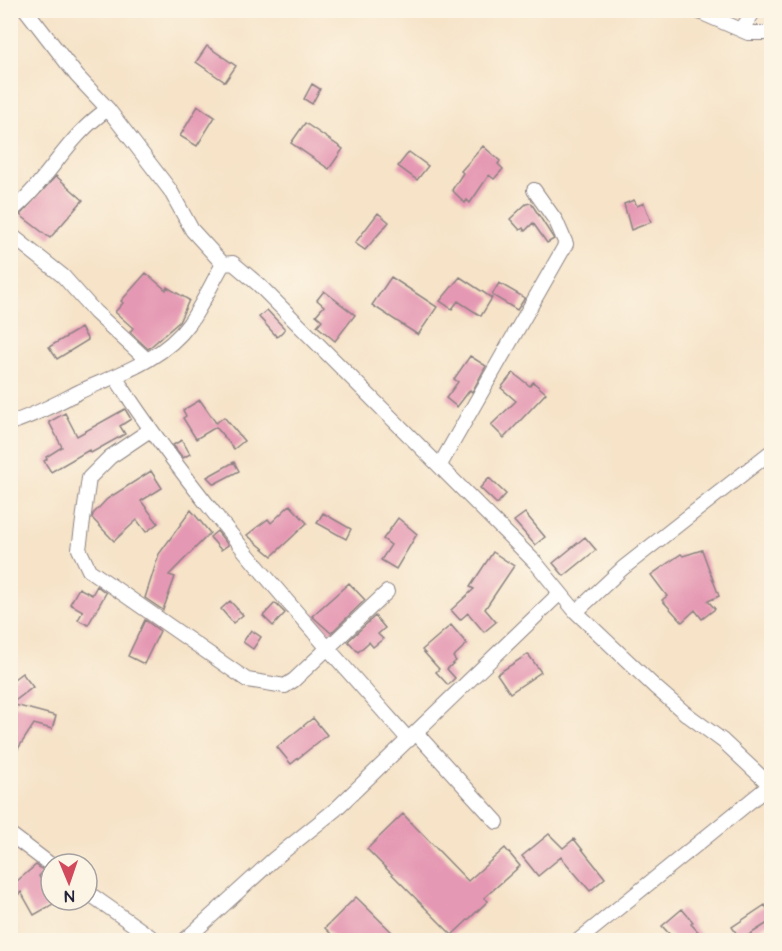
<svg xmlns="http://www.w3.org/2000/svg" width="782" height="951" viewBox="0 0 782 951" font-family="'Architects Daughter',sans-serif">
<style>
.building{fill:#e598b3}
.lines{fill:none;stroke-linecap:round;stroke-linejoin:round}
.street-casing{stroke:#8c8282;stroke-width:16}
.street{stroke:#fff;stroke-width:14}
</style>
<rect width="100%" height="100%" fill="#fcf5e5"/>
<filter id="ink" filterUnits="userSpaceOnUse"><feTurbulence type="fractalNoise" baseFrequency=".0167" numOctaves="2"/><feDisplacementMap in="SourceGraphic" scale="12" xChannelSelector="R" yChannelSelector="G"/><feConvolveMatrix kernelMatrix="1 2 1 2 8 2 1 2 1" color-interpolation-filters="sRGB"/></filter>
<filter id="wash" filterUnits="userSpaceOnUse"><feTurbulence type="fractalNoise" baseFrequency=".008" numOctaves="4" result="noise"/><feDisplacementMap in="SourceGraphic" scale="24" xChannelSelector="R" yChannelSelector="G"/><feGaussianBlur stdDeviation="1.35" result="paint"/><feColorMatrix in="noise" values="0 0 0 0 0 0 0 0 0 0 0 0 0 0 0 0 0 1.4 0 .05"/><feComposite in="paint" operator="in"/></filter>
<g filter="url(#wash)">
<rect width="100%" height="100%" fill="#f6e3c8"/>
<g id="blocks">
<path class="building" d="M207,46l29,20 -11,16 -29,-20z
M312,84l8,5 -8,15 -8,-5z
M198,106l17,11 -18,29 -17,-10z
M305,123l38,26 -14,20 -38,-26z
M483,146l17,15 -2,3 5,5 -9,10 -5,-4 -19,28 -3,-3 -2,3 -13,-13 11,-17 -2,-2z
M409,152l19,14 -11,14 -19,-14z
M56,176l27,24 -33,38 -30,-23z
M634,200l3,6 7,-3 7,19 -20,8 -7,-26z
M531,203l23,36 -7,4 -14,-20 -8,8 -2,-3 -3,2 -10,-11 16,-15z
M378,213l11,9 -24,28 -10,-7z
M146,273l20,17 1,-3 22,13 -10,22 -31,27 -18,-17 3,-4 -18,-16 8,-9 -2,-2z
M391,277l46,30 -19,28 -46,-30z
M460,277l32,21 -11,18 -23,-15 -6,8 -12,-8z
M499,283l26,15 -8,12 -25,-15z
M324,291l31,24 -20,26 -18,-15 5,-6 -6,-5 8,-9 -7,-6z
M267,310l18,19 -8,8 -18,-20z
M81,328l7,12 -31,19 -8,-12z
M470,356l16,10 -14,26 -2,-2 -13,17 -11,-9 12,-16 -4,-3z
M513,373l17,13 3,-4 13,11 -42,45 -13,-13 25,-24 -15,-13z
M200,400l16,23 8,-6 20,24 -10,8 -18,-22 -20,12 -13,-21 3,-2 -3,-6z
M125,409l6,10 -11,7 5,8 -34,19 -2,-3 -38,22 -7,-11 3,-2 -1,-2 16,-10 -13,-25 16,-9 12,23z
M182,440l8,14 -7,4 -10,-13z
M234,462l5,9 -25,13 -7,-7z
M151,471l11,17 -21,13 17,22 -12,9 -9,-12 -23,21 -22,-23 1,-4 14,-15z
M489,478l17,16 -9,10 -17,-16z
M290,505l17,18 -35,33 -25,-21 21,-16 3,4z
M191,510l19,23 -41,42 6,2 -12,33 -18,-12 14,-44z
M323,513l28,16 -5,10 -29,-16z
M525,513l20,24 -10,8 -21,-24z
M398,518l19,16 -21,35 -15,-9 10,-15 -8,-6z
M217,531l11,14 -7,5 -11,-13z
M585,537l11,13 -32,26 -11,-13z
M702,550l17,46 -11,5 7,8 -13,10 -7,-9 -13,12 -20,-22 5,-4 -16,-21 30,-21 2,2z
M493,552l21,14 -29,43 11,13 -12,10 -16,-19 -8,7 -9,-10 23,-21 -4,-2z
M349,583l16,17 -34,33 -19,-17z
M97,586l9,7 -18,32 -10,-5 5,-9 -13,-7 9,-16 13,7z
M230,601l13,14 -10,8 -12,-14z
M275,603l10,10 -12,13 -10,-10z
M375,616l10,12 -7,6 5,5 -10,8 -4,-5 -11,10 -10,-11z
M145,620l15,11 -16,33 -16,-8z
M451,625l16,19 -14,13 3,4 -9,8 8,9 -7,7 -12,-13 3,-3 -17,-19z
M251,630l10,7 -8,12 -10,-7z
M528,654l13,18 -31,21 -13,-19z
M22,673l11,14 -22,17 45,12 -4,13 -18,-5 -24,37v-79z
M313,718l14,17 -36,29 -14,-17z
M403,814l65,67 37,-33 15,18 -36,32 4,3 -36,34 -85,-86z
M549,834l14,14 11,-9 31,39 -15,13 -29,-34 -23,19 -16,-20z
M36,865l8,6 -5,5 16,27 -21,12 -13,-23 -11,10v-15z
M356,897l44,43h-63l-12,-12z
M765,905l6,10v6l-30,19 -9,-13z
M682,909l11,13 -2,2 15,16h-31l-13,-14z"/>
</g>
</g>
<g filter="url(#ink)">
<use href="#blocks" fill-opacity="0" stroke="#8c8282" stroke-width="1.5"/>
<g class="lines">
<defs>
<path id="street" d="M26,10l51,66 31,33 62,81 22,40 31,34 10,-1 26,22 276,277 41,50 79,75 30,26 38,28 49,46
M695,10l53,23h24
M741,30l14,-20
M10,212c38,-30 56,-75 98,-103
M10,234l53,42 32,36 52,48
M115,377c85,130 191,247 294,363
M10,423c26,-8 47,-20 71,-32 38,-17 83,-32 108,-67 13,-19 23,-41 34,-60
M150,430l-40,27 -21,21 -10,71 10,21 158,110 38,6 9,-6 93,-88
M440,465l126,-221 -10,-23 -22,-31
M576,612l47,-44 149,-117
M416,733l81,89
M10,834l41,31
M87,892l68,48
M185,940l89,-81 62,-50 224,-216
M579,940l190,-154"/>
</defs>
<use href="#street" class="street-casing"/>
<use href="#street" class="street"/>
</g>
</g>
<rect width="782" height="951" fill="none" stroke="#fcf5e5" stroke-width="36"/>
<g transform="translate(69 882) rotate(178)"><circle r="28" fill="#fcf5e5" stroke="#a5a1a1" stroke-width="1.5"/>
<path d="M0-4.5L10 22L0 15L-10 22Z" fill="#d1495b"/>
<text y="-9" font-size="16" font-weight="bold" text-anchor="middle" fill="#22223b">N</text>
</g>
</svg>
